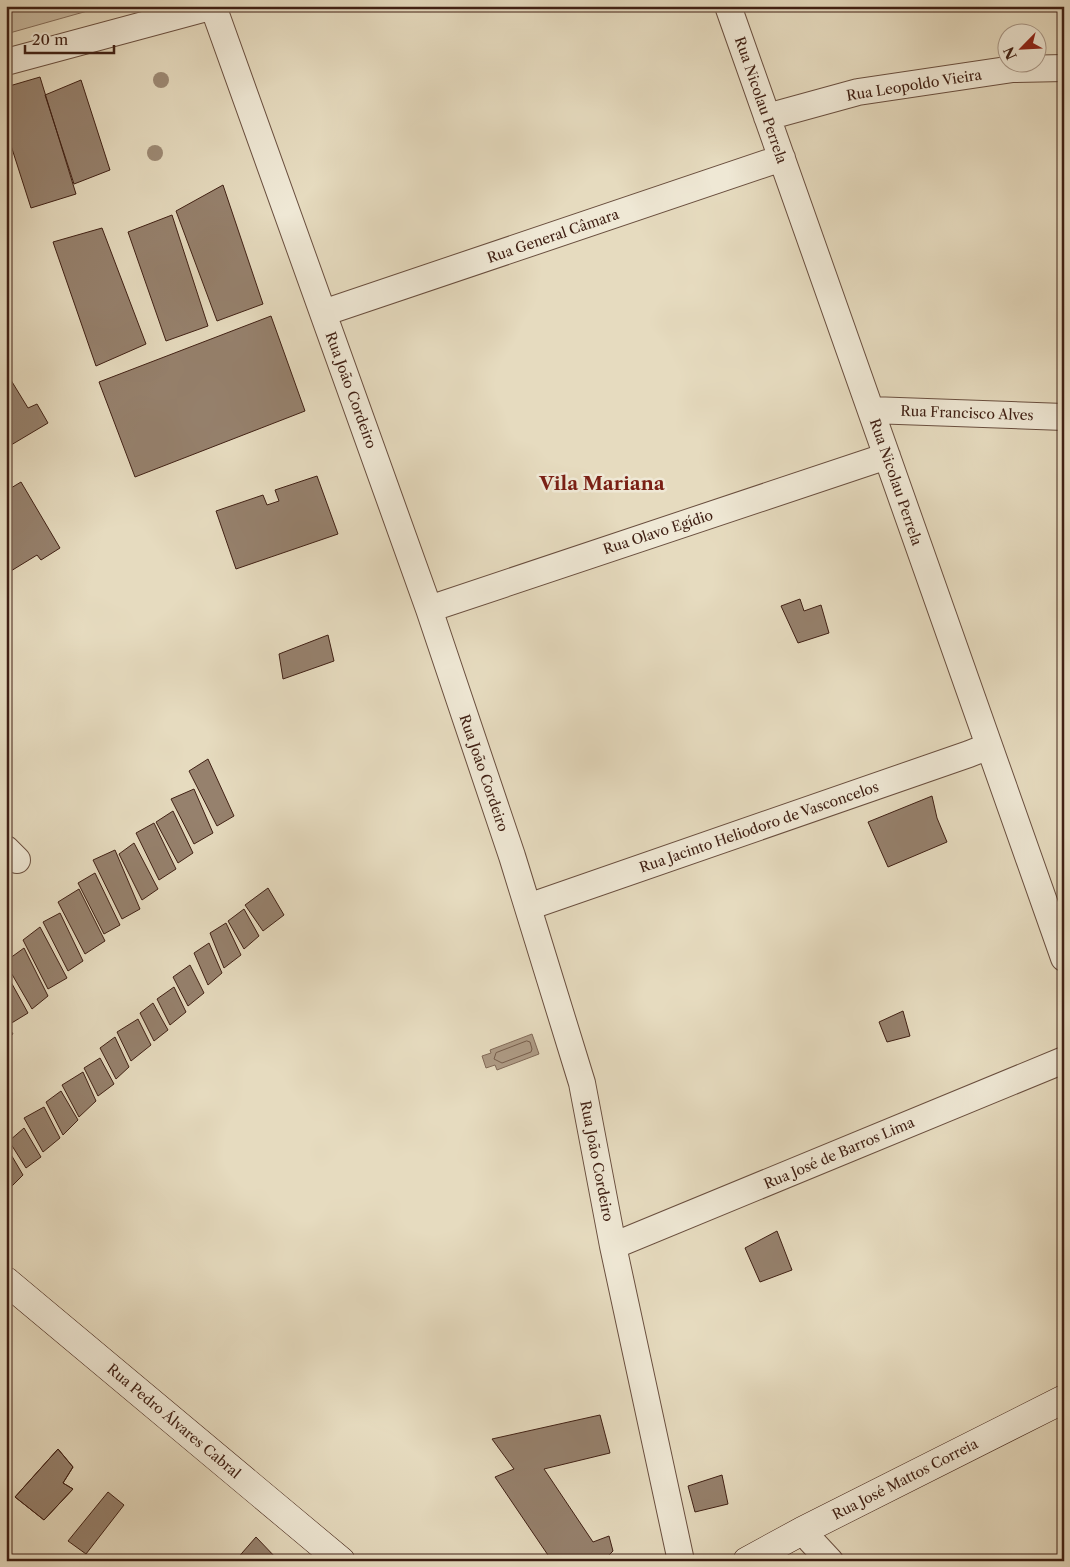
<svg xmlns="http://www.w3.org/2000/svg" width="1070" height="1567" viewBox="0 0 1070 1567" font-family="'Libre Caslon Text',serif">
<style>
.green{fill:#cabba2;stroke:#856e5b}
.water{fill:#ae9b85;stroke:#826a58}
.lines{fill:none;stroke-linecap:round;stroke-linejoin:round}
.shore{stroke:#775e4c;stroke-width:1}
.building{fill:#96816d;stroke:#402014}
.street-casing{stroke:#6a4f3f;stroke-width:28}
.secondary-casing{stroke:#402014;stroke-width:29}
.street{stroke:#efe8d5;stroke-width:26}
.secondary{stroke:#efe8d5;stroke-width:28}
.tree{fill:#9d8a75}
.labels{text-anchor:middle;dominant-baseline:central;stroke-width:5;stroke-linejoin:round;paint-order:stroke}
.street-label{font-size:14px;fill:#402014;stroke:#efe8d5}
.district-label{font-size:19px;font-weight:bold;fill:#7a1f14;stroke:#efe8d5}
</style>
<rect width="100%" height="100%" fill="#e6dbbf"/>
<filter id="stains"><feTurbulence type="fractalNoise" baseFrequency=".004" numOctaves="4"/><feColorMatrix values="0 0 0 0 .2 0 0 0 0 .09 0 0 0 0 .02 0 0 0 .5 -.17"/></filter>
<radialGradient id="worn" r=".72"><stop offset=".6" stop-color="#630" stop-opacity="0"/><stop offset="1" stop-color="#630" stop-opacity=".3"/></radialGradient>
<path class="green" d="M6,6h99l-99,28z"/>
<path class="water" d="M532,1034l7,20 -42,16 -2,-5 -9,3 -4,-12 9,-3 -1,-3z"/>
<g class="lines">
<path class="shore" d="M527,1041l3,1 2,7 -1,3 -29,11 -8,-4 2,-6z"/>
</g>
<path class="building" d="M40,77l36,117 -45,14 -25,-78v-43z
M81,80l29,90 -36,14 -29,-89z
M223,185l40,119 -46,17 -41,-110z
M172,215l36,111 -42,15 -38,-109z
M102,228l44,116 -50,22 -43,-124z
M271,316l34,95 -170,66 -36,-95z
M6,372l22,36 9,-4 11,19 -42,25z
M317,476l21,58 -102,35 -20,-58 47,-16 4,10 12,-4 -4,-11z
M21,482l39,66 -19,12 -4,-5 -31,19v-83z
M800,599l4,12 17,-6 8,28 -31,10 -17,-37z
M328,635l6,26 -51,18 -4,-25z
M208,759l26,57 -17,10 -28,-55z
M194,789l19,44 -19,11 -23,-45z
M932,796l5,22 10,24 -59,25 -20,-45z
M173,811l20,42 -15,10 -22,-41z
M154,823l22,46 -17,11 -23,-47z
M134,843l24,46 -16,11 -23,-46z
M115,850l25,59 -18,10 -29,-59z
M95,873l25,52 -16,9 -26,-51z
M268,888l16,27 -21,16 -18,-26z
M79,889l26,52 -20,13 -27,-52z
M244,909l15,27 -15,13 -16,-28z
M60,913l23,48 -15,10 -25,-49z
M226,923l15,32 -17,13 -14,-35z
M40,927l27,51 -19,11 -25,-49z
M209,943l13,30 -14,12 -14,-32z
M24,948l24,48 -16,13 -26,-45v-3z
M190,965l14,28 -16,13 -15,-29z
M6,973l22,40 -18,11 -4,-8z
M174,987l12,25 -16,13 -13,-26z
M153,1003l15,27 -14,11 -14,-28z
M903,1011l7,25 -23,6 -8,-20z
M138,1019l13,26 -20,16 -14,-29z
M6,1023l7,11 -7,5z
M115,1037l14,30 -13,12 -16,-31z
M100,1058l14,26 -16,12 -14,-28z
M83,1072l13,29 -17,16 -17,-32z
M61,1091l17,29 -15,15 -17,-33z
M44,1107l16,31 -17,14 -19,-34z
M24,1128l17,29 -15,11 -17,-27z
M6,1146l17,29 -15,15 -2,-4z
M777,1231l15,39 -32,12 -15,-34z
M600,1415l10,38 -66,16 49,73 16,-6 4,15 -10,10h-51l-57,-84 19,-8 -22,-30z
M58,1449l15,18 -10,16 10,6 -29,31 -29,-23z
M58,1449l15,18 -10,16 10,6 -29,31 -29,-23z
M722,1475l6,29 -33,8 -7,-26z
M108,1492l16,13 -38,49 -18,-13z
M256,1537l22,23 -1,1h-42z"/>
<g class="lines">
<defs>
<path id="street" d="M213,6l216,603 83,247 70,227 31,163 68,315
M728,6l336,952
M6,62l208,-56
M767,117l91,-25 155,-23 51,-1
M323,313l459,-155
M871,410l193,7
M429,609l458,-153
M6,849l11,11
M528,907l441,-153 20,-8
M613,1246l451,-186
M802,1531l28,30"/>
<path id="secondary" d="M6,1281l335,280
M747,1561l55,-30 262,-132"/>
</defs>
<use href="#street" class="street-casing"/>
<use href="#secondary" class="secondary-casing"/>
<use href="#street" class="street"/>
<use href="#secondary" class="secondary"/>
</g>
<g class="tree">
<circle cx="161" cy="80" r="8"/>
<circle cx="155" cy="153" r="8"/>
</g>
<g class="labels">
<g class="street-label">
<text transform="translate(914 85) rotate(-9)">Rua Leopoldo Vieira</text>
<text transform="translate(761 100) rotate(71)">Rua Nicolau Perrela</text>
<text transform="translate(553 236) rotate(-19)">Rua General Câmara</text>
<text transform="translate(351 390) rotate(70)">Rua João Cordeiro</text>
<text transform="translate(967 413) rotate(2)">Rua Francisco Alves</text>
<text transform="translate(896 482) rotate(71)">Rua Nicolau Perrela</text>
<text transform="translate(658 532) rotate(-18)">Rua Olavo Egídio</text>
<text transform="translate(484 773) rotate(71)">Rua João Cordeiro</text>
<text transform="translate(759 827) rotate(-19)">Rua Jacinto Heliodoro de Vasconcelos</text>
<text transform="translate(839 1153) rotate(-23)">Rua José de Barros Lima</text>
<text transform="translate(597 1161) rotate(79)">Rua João Cordeiro</text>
<text transform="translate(174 1421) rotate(40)">Rua Pedro Álvares Cabral</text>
<text transform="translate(905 1479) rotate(-27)">Rua José Mattos Correia</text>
</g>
<g class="district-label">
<text x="602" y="483">Vila Mariana</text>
</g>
</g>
<rect width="1070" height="1567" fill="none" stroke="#e6dbbf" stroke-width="25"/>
<rect x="8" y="8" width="1055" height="1552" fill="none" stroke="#402014" stroke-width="2.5"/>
<rect x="12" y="12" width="1045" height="1542" fill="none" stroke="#402014"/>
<g transform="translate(1022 48) rotate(246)"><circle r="24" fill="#efe8d5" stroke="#a99888"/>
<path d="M0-4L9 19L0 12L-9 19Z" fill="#8f2418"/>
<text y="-8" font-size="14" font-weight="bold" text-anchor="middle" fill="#402014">N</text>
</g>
<path d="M25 45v8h89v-8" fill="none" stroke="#402014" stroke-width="2.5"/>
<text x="32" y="45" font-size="15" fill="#402014" stroke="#efe8d5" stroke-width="4" paint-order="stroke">20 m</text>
<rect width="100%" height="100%" filter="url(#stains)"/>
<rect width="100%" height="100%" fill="url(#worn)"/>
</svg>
